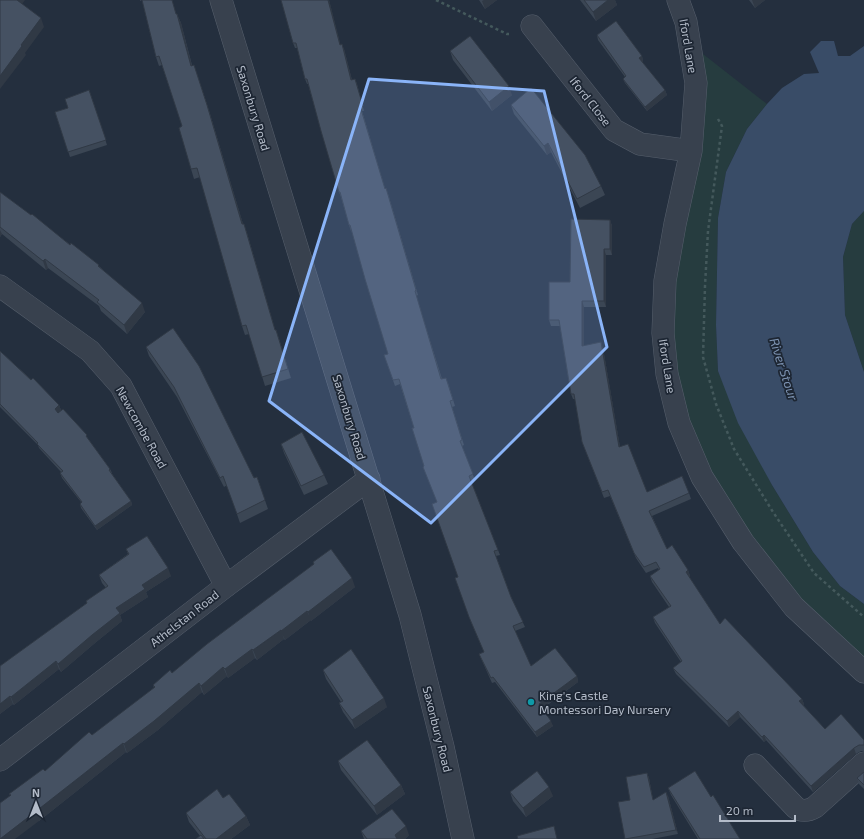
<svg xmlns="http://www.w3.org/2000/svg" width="864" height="839" viewBox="0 0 864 839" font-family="'Exo 2',sans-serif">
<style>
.green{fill:#263c3f}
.water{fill:#394c67}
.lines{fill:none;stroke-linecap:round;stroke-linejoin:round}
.minor-casing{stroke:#565f6c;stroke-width:23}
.path{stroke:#44595c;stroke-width:2.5;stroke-dasharray:3 3;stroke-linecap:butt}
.minor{stroke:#38414e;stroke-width:22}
.wall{fill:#3b4654}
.shaded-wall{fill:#303945}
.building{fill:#455162;stroke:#303945}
.marked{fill:#8ab4f8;fill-opacity:0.2;stroke:#8ab4f8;stroke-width:3;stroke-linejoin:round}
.culture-dot{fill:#0f9aa8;stroke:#1d2633;stroke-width:1.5}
.labels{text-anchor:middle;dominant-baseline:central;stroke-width:3.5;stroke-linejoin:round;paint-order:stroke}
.street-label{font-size:12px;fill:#b4bcc9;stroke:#1d2633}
.poi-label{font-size:12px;fill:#b4bcc9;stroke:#1d2633;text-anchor:start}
.water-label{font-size:13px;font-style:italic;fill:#7c92b1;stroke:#1d2633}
</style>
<rect width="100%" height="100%" fill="#242f3e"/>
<path class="green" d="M689,43l78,61 -20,25 -21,43 -8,46 -2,106 2,47 54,114 41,67 27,34 24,18v68l-121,-130 -76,-168 8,-150z
M864,211v161l-19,-57 -2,-58 9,-33z"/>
<path class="water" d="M821,41h13l4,15h12l14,-10v165l-12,13 -9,33 2,58 19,57v232l-24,-18 -27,-34 -41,-67 -34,-62 -20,-52 -2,-46 2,-107 8,-46 21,-43 20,-25 15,-16 22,-14 15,-1 -9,-21z"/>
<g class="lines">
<defs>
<path id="minor" d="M221,0l189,615 33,132 20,92
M678,0l8,22 10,61 -5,68 -16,73 -10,57 -2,52 4,41 12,49 23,54 41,65 51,65 70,65
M532,26l82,104 26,14 51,7
M0,286l90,65 31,35 105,200
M0,760l226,-174 143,-107
M755,765l41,43c7,4 12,3 19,-1l49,-44"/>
</defs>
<use href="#minor" class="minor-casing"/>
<path class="path" d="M436,0l71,34h2
M718,119l4,7 -14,105 -3,55 -2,71 13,47 18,45 39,63 41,61 50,44"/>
<use href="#minor" class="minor"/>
</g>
<path class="wall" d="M140,0h32l4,14h1l4,9 11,42 5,9 13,40 33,110 4,9 28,97h1l3,9 12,39 -26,8 -16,-52 -4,1 -3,-9 -42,-149 -6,2 -3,-10 -9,-43 -20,-61 -3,1 -3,-9 -14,-57 -2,1z
M329,0l11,44 4,5 8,31 3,-1 2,5 7,27h-2l23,78 3,5 30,101 -2,1 26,83 6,4 7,23 -3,1 12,38 -2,1 13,34 -4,1 29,74 -4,1 15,41 14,30 -10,4 16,35 46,10 1,6 -36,27 11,17 -16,11 -42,-55 -3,1 -13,-29 5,-2 -13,-30 -16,-44 3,-1 -21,-75 -13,-36 -10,-38 -14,-44 -5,2 -11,-31 4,-1 -36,-124 -1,1 -2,-6 -8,-28 -2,-5 -31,-108h-1l-2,-5 -8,-31h-2l-2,-5z
M479,0h18l-12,9z
M580,0h35l2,5 -21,16z
M749,0h16l-10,8z
M597,35l45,21 1,5 -1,1 23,28 2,5 -20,16 -22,-28 -2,-4 2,-2 -27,-37z
M450,51l62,44 -20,16 -39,-51z
M89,90l18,55 -37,12 -15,-45 13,-4z
M511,105l90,81 4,9 -25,13 -29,-56 -4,3 -33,-41z
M0,192l100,75 45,45 -18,22 -26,-23 -2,-5 -51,-38 -2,2 -44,-36 -2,3z
M610,220l2,6v29h-6v52h-22v38l19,3 17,99 27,45 42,1 2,6 -39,17 15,33 21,21 2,6 -1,1 31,47 82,75 2,5 -1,1 22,24 39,11v11h-3l-5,3 -43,38 -47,-52 -2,2 -24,-25 -11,10 -53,-53 -3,-6 8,-6 -26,-39 -2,-6 16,-10 -17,-25 -2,-6 9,-6 -1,-2 -12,5 -10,-15 -26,-62 -6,2 -20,-51 -9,-48h-2l-2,-5 -11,-68h-9l-2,-6 21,-38z
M146,347l108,131 3,-1 11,32 -28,14 -13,-38 -3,2 -47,-90 -28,-41z
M0,351l59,54 2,5 -3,3 31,27 21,29 2,4v1l19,27 1,4 -35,25 -16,-22 -1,-4 1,-2 -19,-24 -2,-5 1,-1 -22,-24 -1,-3 -38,-38z
M281,444l43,31 4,9 -24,11 -20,-42z
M126,549l45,27 -25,16 2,5 -28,18 2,6 -27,22 -34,29 -2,-3 -45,36 -1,-1 -13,10v-48l87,-63 -1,-2 20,-13 -4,-5 -3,-8 29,-21z
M313,562l42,25 -44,34v-1l-26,20 -1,-1 -27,21 -2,-2 -27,20 -1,-2 -23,19 -2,-3 -44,38 -31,23 -1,-1 -87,69 -29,-26 -1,-1 36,-23 109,-83 -1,-3 19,-12 142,-109z
M323,670l64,37 -32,22 -12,-17 -4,-9 2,-1 -15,-23z
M338,761l63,24 4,9 -28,21 -36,-45z
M864,772v17l-5,-5 -2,-6z
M647,773l2,5 4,22 15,-4 10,38 -26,5h-27l5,-39z
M668,788l43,9 29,42h-42l-27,-44z
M510,792l43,4 -27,21 -13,-16z
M223,798l23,18 4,9 -19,14h-35l4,-3 -11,-14 -3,-9z
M361,831l48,4 -4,4h-41z"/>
<path class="shaded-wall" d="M16,0h9l-6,8z
M328,0h1l13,50 -2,-5z
M484,0h13l-12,9 -3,-8z
M608,0h7l2,5 -21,16 -3,-9z
M752,0h13l-10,8z
M177,14l4,9 13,52 -3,-9z
M41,18l3,9 -19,26 1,2 -26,34v-13l21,-31z
M342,44l2,5 9,36 -2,-5z
M642,56l1,5 -2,2 -2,-5z
M194,65l16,49 36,120 -4,-10z
M509,86l3,9 -20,16 -3,-9z
M665,90l2,5 -20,16 -2,-4z
M548,143l3,9 -4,3 -3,-9z
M386,188l2,6 30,101 -2,-5z
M610,220l2,6v29l-2,-6z
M244,224l3,9 31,106 -3,-9z
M0,230l2,4 -2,3z
M604,249l2,6v52l-2,-6z
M45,259l3,9 -2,2 -3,-9z
M582,301l2,6v44l-2,-5z
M142,303l3,9 -18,22 -3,-9z
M601,342l2,6 18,105 -2,-6z
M59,405l2,5 -4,4 -2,-5z
M131,501l1,4 -35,25 -2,-4z
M168,568l3,8 -25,16 2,5 -28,18 2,6 -27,22 -34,29 -3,-8 58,-56 26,-23z
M688,570l2,6 -2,2 -2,-6z
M352,578l3,9 -44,34 -3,-9z
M307,611l4,9 -26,20 -4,-9z
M281,630l3,9 -27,21 -4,-10z
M252,649l3,9 -27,20 -3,-9z
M56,661l3,8 -45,36 -3,-8z
M223,667l4,9 -23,19 -3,-9z
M577,676l1,6 -37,27 -2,-5z
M199,683l3,9 -44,38 -31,23 -3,-9z
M10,696l3,8 -13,10v-10z
M384,698l3,9 -32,22 -3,-9z
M802,699l2,5 -3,3 -2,-6z
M738,711l2,6 -11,10 -2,-6z
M551,721l2,5 -16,11 -2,-5z
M764,735l2,5 -2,2 -2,-5z
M123,743l3,9 -87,69 -24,18h-15z
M854,748l2,6 -43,38 -2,-6z
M647,773l2,5 5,27 -1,-5z
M401,785l4,9 -28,21 -3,-9z
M549,787l4,9 -27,21 -3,-9z
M666,792l2,4 10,38 -2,-4z
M246,816l4,9 -19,14h-15z
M406,826l3,9 -4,4h-9l-1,-4z"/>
<path class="building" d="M0,0h17l24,18 -20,27 1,1 -22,30z
M142,0h30l4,14h1l14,52 3,-1 13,40 35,119h2l31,106h1l12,39 -26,8 -16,-52 -4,1 -45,-158 -6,1 -12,-41 3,-2 -23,-70 -3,1z
M281,0h47l12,45 2,-1 9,36 4,-1 8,27h-3l25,83 1,-1 30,102 -1,1 26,88 5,-1 7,22 -3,1 12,39 -2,1 13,33 -4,2 29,74 -4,1 17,46 12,25 -10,4 18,40 24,-18 22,28 -38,28 12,17 -16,11 -42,-55 -2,1 -12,-24 5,-2 -15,-35 -14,-39 3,-1 -26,-73 5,-2 -14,-35 1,-1 -12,-38h2l-15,-49 -6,1 -9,-25 4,-1 -23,-75 -15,-54h-1l-9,-33h-1l-18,-61 -14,-52h-2l-9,-36h-3z
M584,0h24l-15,12z
M616,21l26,35 -3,2 26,32 -20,17 -22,-28 3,-3 -29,-41z
M470,36l39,50 -20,16 -39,-51z
M531,88l54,67 16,31 -24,13 -29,-56 -4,3 -33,-41z
M89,90l17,50 -38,12 -13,-40 13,-4 -3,-9z
M0,192l31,23 1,-1 38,31 1,-2 28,22 -1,1 44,37 -18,22 -27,-23 2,-2 -54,-41 -2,2 -43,-34z
M571,219l39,1v29h-6v52h-22v45l19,-4 18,105 9,-3 19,48 35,-16 7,17 -40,18 18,38 5,-4 16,25 -2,2 34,52 5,-6 77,81 -3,2 26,28 16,-15 23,26v5h-5l-5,3 -43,38 -47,-51 -2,2 -24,-26 -11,10 -54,-53 9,-7 -29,-44 18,-11 -21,-30 10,-7 -4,-7 -12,5 -10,-14 -26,-63 -6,2 -20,-50 -8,-48h-3l-12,-74h-10v-38h21z
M173,328l26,38 55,112 3,-1 8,23 -28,14 -14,-38 -3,2 -46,-91 -28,-40z
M0,351l31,29 2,-2 26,27 -4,4 3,4 5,-4 24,26 -1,1 24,33 -1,1 22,31 -36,25 -15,-22 2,-2 -22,-29 3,-2 -26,-27 1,-1 -38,-39z
M302,432l22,43 -23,11 -20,-42z
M147,536l21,32 -26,17 3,4 -29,19 4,5 -28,22 -34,29 -2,-3 -45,36 -1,-1 -10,8v-38l87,-63 -1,-2 22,-15 -9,-11 30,-21 -3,-5z
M331,549l21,29 -44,34 -1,-1 -26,20v-1l-28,20 -1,-1 -27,20 -2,-2 -22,19 -2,-3 -45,38 -30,23 -1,-1 -88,69 -35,27v-36l11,-8 -2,-1 34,-25 2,2 44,-39 3,3 63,-48 -2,-2 17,-15 2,3 35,-29 107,-80 -1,-2z
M351,649l33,49 -32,22 -13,-17 4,-2 -20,-31z
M367,740l34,45 -27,21 -36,-45z
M537,771l12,16 -26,21 -13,-16z
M695,771l16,26 2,-2 27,44h-40l-32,-51z
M864,772v13l-7,-7z
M647,773l6,27 13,-8 10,38 -51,9 -7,-37 12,-2 -4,-23z
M217,789l6,9 6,-4 17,22 -30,23h-10l-20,-26z
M392,809l14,17 -11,9 2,4h-30l-6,-8z
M554,826l3,13h-39l-1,-3z
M201,835l3,4h-8z"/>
<path class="marked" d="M369,79l175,12 63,256 -176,176 -162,-122z"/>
<circle class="culture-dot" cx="531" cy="702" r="4"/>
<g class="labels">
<g class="street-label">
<text transform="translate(689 46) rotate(80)">Iford Lane</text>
<text transform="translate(591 101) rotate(52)">Iford Close</text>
<text transform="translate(254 108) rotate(73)">Saxonbury Road</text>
<text transform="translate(668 366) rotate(81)">Iford Lane</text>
<text transform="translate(350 417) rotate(73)">Saxonbury Road</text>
<text transform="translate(142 427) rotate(61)">Newcombe Road</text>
<text transform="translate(184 618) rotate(-38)">Athelstan Road</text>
<text transform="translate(438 729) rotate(76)">Saxonbury Road</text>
</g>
<g class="poi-label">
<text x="539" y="695">King's Castle<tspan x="539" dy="14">Montessori Day Nursery</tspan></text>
</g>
<g class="water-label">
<text transform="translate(784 369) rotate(72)">River Stour</text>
</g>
</g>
<g transform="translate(36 803)" stroke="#1d2633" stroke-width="3" paint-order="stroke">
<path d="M0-3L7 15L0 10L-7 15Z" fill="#b4bcc9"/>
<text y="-6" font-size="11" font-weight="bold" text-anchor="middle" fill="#b4bcc9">N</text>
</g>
<path d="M720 815v6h75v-6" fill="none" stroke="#b4bcc9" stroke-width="2"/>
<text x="726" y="815" font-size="12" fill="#b4bcc9" stroke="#1d2633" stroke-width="3" paint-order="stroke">20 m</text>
</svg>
